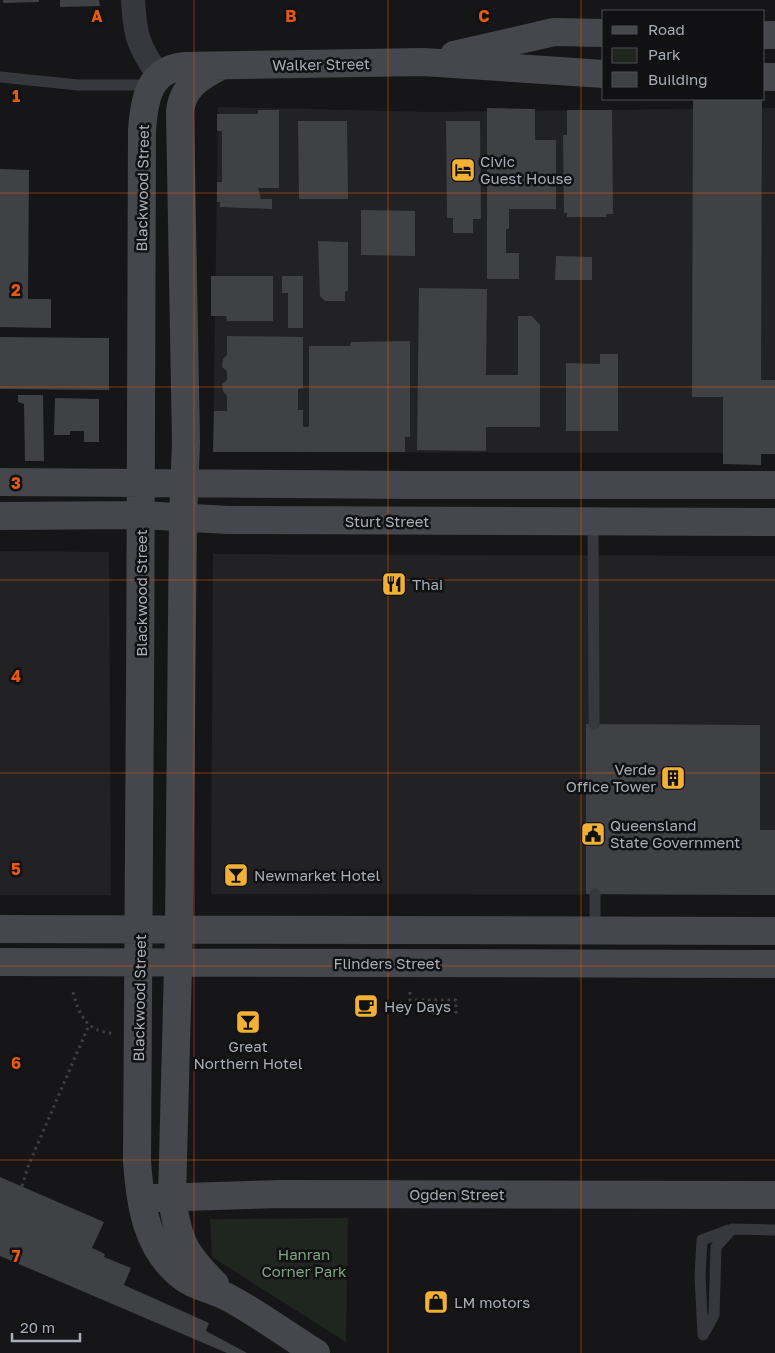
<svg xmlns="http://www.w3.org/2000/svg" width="775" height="1353" viewBox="0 0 775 1353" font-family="'Golos Text',sans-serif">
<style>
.built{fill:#222225}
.green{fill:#1e261f}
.building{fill:#404145}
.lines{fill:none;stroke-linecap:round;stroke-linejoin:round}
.path{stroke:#3d3f44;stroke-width:3;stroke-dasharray:2.5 4;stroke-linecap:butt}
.lane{stroke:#37383d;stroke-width:11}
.street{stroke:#37383d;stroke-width:24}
.secondary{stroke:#45474d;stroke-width:28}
.grid{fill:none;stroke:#e8590c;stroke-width:1;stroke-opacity:0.55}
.labels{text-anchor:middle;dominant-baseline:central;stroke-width:5;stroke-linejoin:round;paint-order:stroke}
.street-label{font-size:15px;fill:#a8adb8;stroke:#111113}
.poi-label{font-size:15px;fill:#a8adb8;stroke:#111113;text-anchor:start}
.park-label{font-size:15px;fill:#7fa381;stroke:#111113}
.grid-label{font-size:16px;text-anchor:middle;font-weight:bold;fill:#e8590c;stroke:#111113;stroke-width:5;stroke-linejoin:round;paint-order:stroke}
</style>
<rect width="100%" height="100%" fill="#161618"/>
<path class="built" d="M218,107l213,5 344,-4v345l-562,-1z
M0,551l109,1 2,343h-111z
M213,554l562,2v339l-564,-1z"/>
<path class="green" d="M348,1218l-2,124 -134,-85 -2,-38z"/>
<path class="building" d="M3,0h36v2l-36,1z
M60,0h39l1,6 -40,1z
M693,99h69l-1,281h14v74h-14v11l-38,-1v-67h-31z
M487,108l48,1v31h21v69h-47v20h-3v24h13v26h-32z
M258,110h21v78h-21l3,11h11v10l-52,-2v-5h-3v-20h5v-51h-5v-17h41z
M567,110h45l1,104h-7l1,3h-40v-4h-3l-1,-78h4z
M298,121h49l1,78h-49z
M446,121h34l1,98h-8v14h-20v-15h-6z
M0,169l29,1 -1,129h23v29l-51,-1z
M361,210l54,1v45l-54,-1z
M318,241l30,1v49h-3v10h-20l-5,-5z
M556,256l36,1v23h-37z
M211,276h62v45h-46l-1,-5h-15z
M282,276h21v52h-15v-35h-6z
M419,288l68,1 -1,86h32v-59h14l8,9v102h-54v24l-69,-1z
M227,336l76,1v51l-5,1v21h5v17h6v-81h41l1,-4 59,-1v96h-5v15h-192l1,-41h13v-15l-4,-5 -1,-7 5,-4v-9l-5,-4 1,-8 4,-4z
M0,337l109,1v52l-109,-1z
M600,354h18v77h-52v-68l34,1z
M18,395h25l1,66h-19l-1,-57 -6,-2z
M55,398l44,1v43h-15v-11h-14v4h-16z
M586,724l174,1v105h15v65l-189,-1z
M0,1177l104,45 -12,26 13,6 -1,3 27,11 -7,17 85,38 -3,8 41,22h-20l-227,-97z"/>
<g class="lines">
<path class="path" d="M73,992c6,23 14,40 40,41
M410,992v8h46v14
M22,1186l7,-22 60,-139"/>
<path class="lane" d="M0,77l78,8h72
M593,523l1,201
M595,930v-36
M703,1335l11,-20 2,-68 16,-18 43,1
M703,1335l-3,-59 2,-36 27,-10"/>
<path class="street" d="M133,0c2,36 5,46 26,76"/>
<path class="secondary" d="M764,35h11
M454,55l100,-23 50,1
M764,77h11
M0,482l414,3h361
M0,516l141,-1 87,5 547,2
M0,929l775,2
M0,962l775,2
M153,1198l129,-4 493,1
M215,1284c-31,-31 -37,-43 -43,-86l7,-270 4,-410 3,-75 -6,-331c2,-24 19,-35 39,-45
M316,1353c-29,-18 -57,-39 -87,-55 -14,-8 -33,-11 -45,-20 -38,-28 -44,-74 -47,-117 4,-343 3,-687 5,-1030 2,-30 6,-62 43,-65l238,-4 181,12"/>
</g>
<path class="grid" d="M194,0v1353M388,0v1353M581,0v1353M0,193h775M0,387h775M0,580h775M0,773h775M0,966h775M0,1160h775"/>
<defs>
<symbol id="hotel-square" viewBox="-11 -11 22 22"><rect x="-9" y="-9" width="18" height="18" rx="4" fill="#f2b134" stroke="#111113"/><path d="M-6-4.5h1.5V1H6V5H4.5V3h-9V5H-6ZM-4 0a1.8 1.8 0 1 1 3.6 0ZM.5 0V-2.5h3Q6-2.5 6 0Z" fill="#111"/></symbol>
<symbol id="restaurant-square" viewBox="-11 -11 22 22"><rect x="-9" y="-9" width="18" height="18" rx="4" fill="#f2b134" stroke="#111113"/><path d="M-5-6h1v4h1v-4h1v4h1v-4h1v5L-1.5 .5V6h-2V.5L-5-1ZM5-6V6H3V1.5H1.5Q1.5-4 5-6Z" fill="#111"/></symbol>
<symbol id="building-square" viewBox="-11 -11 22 22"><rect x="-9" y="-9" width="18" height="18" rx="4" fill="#f2b134" stroke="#111113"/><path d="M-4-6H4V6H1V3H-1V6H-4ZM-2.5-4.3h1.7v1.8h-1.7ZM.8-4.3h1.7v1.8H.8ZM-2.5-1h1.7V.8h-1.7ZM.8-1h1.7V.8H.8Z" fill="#111"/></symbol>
<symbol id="civic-square" viewBox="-11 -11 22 22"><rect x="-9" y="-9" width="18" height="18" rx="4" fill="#f2b134" stroke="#111113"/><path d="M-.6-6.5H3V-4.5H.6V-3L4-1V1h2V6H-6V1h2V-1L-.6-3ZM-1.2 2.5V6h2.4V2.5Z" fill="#111"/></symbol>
<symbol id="bar-square" viewBox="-11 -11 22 22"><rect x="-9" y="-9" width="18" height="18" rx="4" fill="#f2b134" stroke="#111113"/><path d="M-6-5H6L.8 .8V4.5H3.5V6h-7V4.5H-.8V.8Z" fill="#111"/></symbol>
<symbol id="cafe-square" viewBox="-11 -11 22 22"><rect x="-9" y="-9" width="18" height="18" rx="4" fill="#f2b134" stroke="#111113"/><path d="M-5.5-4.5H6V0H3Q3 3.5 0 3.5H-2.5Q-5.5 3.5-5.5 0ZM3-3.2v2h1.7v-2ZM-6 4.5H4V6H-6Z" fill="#111"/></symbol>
<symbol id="shop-square" viewBox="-11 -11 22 22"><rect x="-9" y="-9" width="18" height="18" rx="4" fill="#f2b134" stroke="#111113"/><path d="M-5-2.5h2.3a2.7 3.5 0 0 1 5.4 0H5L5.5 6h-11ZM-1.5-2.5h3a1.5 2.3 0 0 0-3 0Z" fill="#111"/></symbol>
</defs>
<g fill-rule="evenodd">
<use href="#hotel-square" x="449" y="156" width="28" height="28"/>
<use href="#restaurant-square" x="380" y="570" width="28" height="28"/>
<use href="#building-square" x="659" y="764" width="28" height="28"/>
<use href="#civic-square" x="579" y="820" width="28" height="28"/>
<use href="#bar-square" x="222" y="861" width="28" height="28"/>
<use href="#cafe-square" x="352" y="992" width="28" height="28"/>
<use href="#bar-square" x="234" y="1008" width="28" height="28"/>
<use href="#shop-square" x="422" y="1288" width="28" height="28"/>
</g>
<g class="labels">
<g class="street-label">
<text transform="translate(321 64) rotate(-1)">Walker Street</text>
<text transform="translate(142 188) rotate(-89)">Blackwood Street</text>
<text x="387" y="521">Sturt Street</text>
<text transform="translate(141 593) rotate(-90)">Blackwood Street</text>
<text x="387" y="963">Flinders Street</text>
<text transform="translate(139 998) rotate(-89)">Blackwood Street</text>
<text x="457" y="1194">Ogden Street</text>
</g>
<g class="poi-label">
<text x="480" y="161">Civic<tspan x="480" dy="17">Guest House</tspan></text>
<text x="412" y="584">Thai</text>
<text x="656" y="769" text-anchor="end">Verde<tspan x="656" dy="17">Office Tower</tspan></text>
<text x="610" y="825">Queensland<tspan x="610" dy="17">State Government</tspan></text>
<text x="254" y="875">Newmarket Hotel</text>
<text x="384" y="1006">Hey Days</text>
<text x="248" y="1046" text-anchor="middle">Great<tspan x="248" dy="17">Northern Hotel</tspan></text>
<text x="454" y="1302">LM motors</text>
</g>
<g class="park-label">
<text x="304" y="1254">Hanran<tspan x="304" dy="17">Corner Park</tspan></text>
</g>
</g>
<g class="grid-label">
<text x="97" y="22">A</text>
<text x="291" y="22">B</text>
<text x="484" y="22">C</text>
<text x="16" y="102">1</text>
<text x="16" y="296">2</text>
<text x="16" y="489">3</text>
<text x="16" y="682">4</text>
<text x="16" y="875">5</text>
<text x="16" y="1069">6</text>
<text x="16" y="1262">7</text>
</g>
<rect x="602" y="10" width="162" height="90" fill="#111113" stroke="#4d4f55"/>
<rect x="612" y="26" width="25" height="8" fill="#45474d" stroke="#4d4f55"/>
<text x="648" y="35" font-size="15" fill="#a8adb8">Road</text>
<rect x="612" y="48" width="25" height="15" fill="#1e261f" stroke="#4d4f55"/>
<text x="648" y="60" font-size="15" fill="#a8adb8">Park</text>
<rect x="612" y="72" width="25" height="15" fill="#404145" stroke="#4d4f55"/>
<text x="648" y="85" font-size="15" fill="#a8adb8">Building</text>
<path d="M12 1333v8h68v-8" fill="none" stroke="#a8adb8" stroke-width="2.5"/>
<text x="20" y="1333" font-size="15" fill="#a8adb8" stroke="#111113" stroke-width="4" paint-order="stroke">20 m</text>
</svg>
